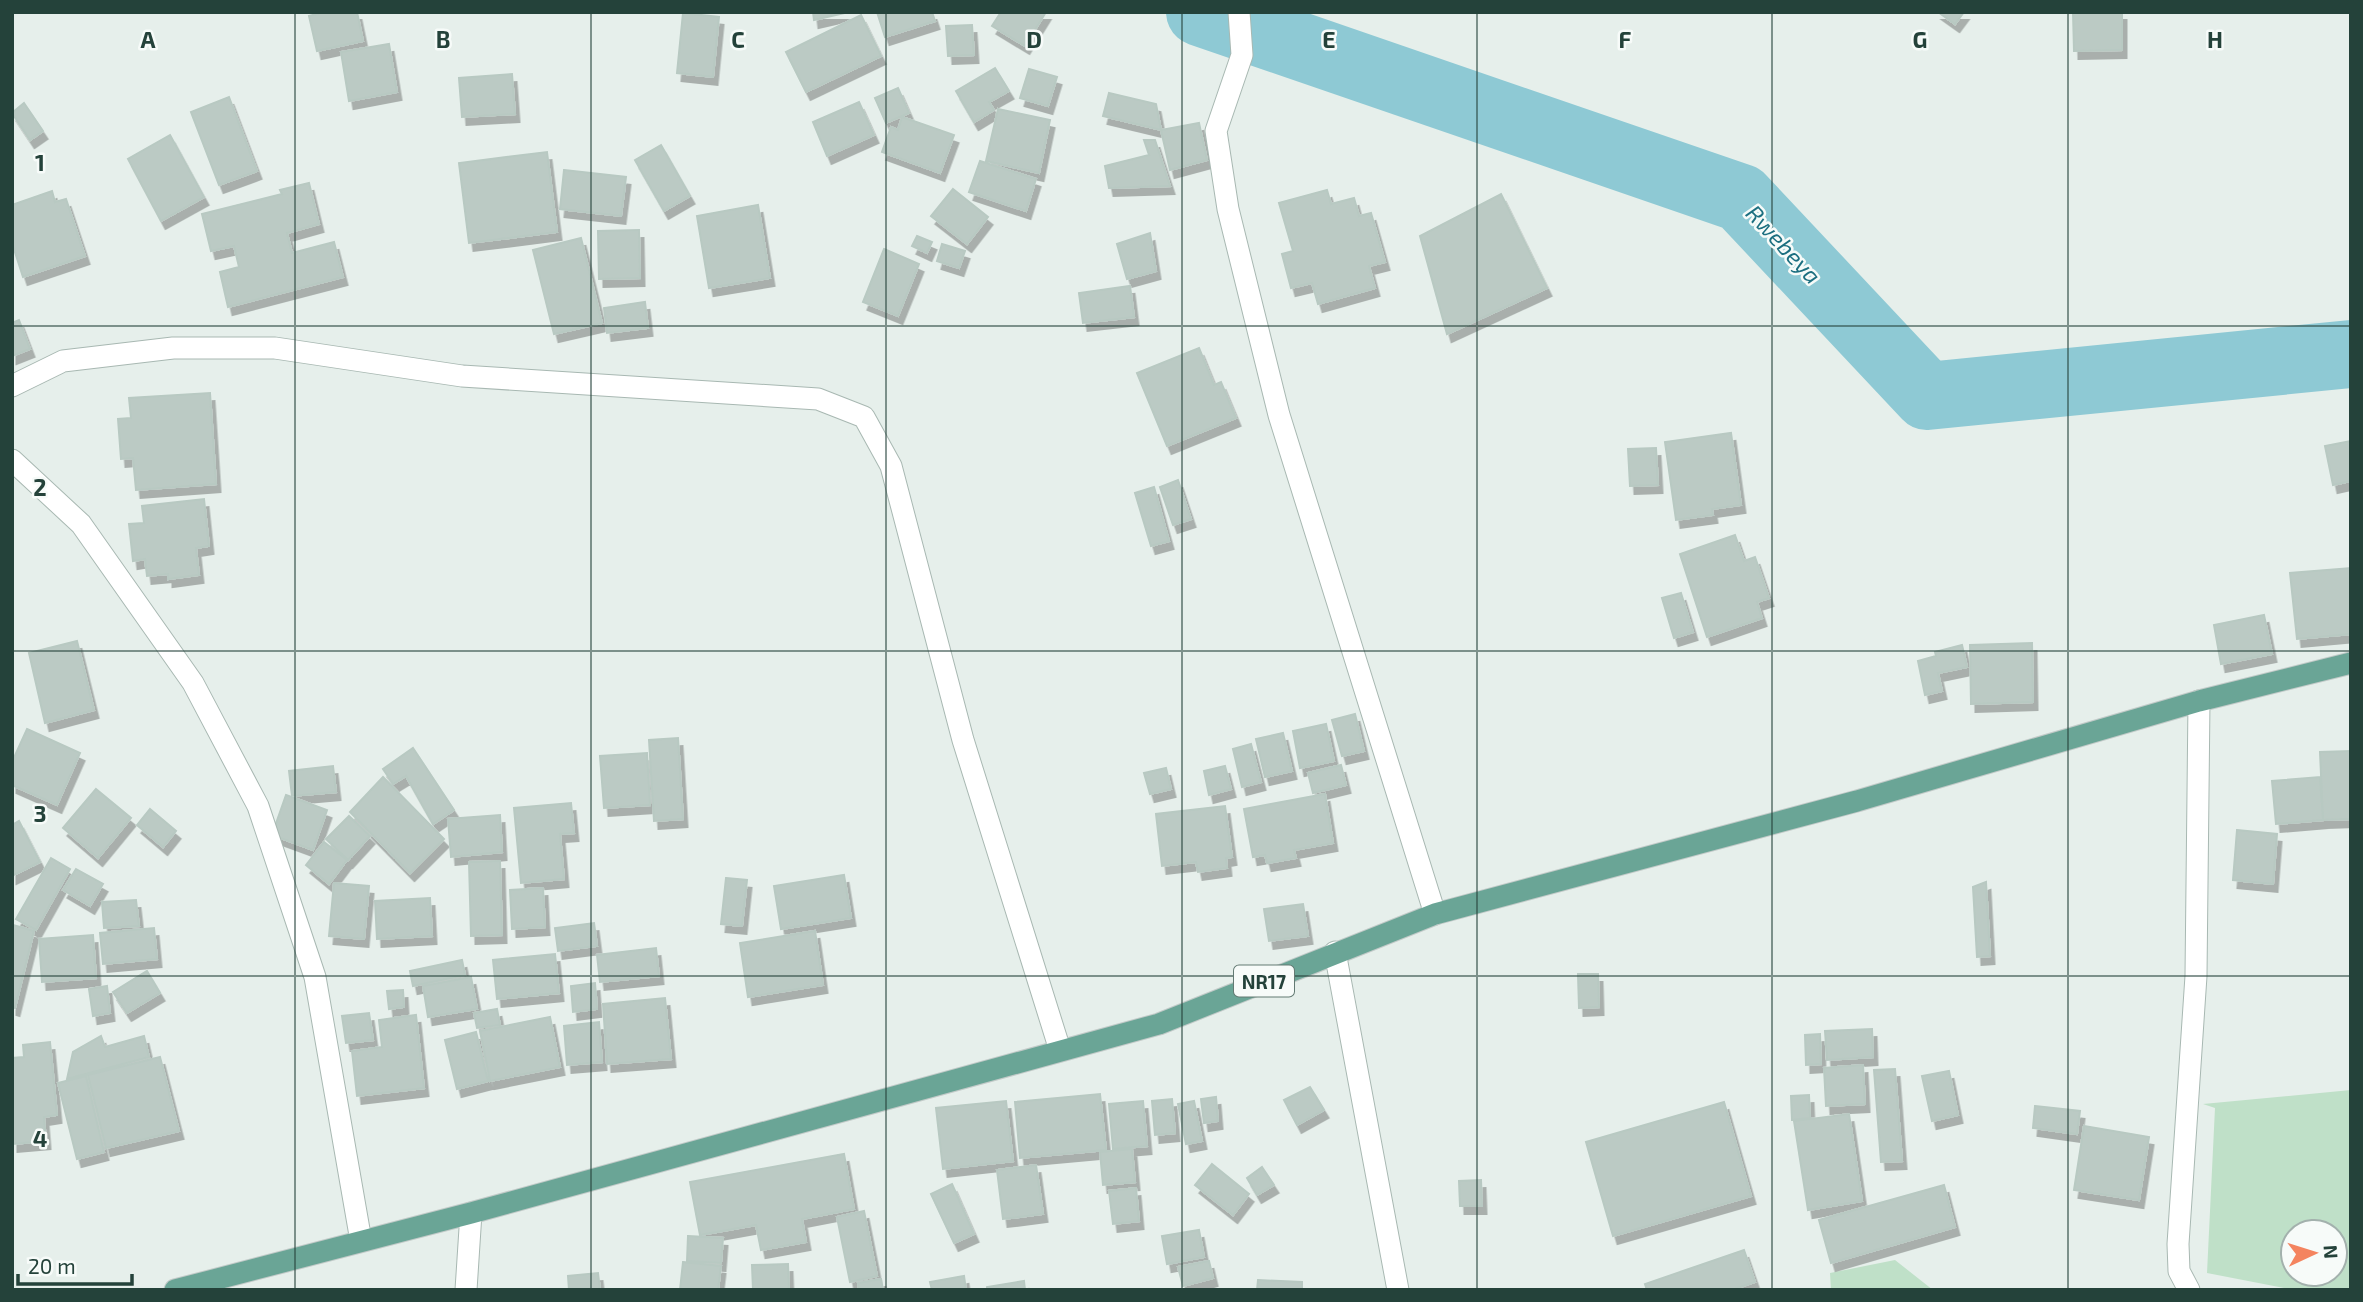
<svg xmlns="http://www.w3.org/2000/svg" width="2363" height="1302" viewBox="0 0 2363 1302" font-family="'Exo 2',sans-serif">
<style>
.green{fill:#bfe0c8;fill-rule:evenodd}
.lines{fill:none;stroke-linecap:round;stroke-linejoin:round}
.river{stroke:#8ec9d4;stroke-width:68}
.building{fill:#bbcac4;stroke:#b8c9c2;stroke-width:2;filter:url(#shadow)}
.minor-casing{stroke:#a8b8b2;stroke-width:23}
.primary-casing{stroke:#c2cac8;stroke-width:23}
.minor{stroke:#fff;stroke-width:21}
.primary{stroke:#6aa596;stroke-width:21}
.grid{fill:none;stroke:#24423a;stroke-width:2;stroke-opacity:0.55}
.labels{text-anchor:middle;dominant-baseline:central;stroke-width:5;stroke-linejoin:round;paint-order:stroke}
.shield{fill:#f7fbf9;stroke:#637a73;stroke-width:2}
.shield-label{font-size:19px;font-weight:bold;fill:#24423a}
.water-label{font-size:23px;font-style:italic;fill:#1c6f80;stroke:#f7fbf9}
.grid-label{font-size:23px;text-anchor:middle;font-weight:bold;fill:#24423a;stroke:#f7fbf9;stroke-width:5;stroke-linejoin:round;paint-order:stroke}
</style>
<defs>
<filter id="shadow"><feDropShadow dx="4.5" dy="8" stdDeviation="0" flood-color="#0004"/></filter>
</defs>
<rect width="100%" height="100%" fill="#e6efeb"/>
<path class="green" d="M2351,1090v200h-57l-87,-17 8,-165 -12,-4zM2293,1232h42v42h-42z
M1895,1260l38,30h-102l-1,-17z"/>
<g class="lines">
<path class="river" d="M1200,12l541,186 186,198 424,-42"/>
</g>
<path class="building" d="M324,12h33l6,29 -46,10 -8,-35z
M813,12h36l-35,8z
M877,12h55l3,9 -50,16z
M1001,12h45l-21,34 -33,-20z
M1938,12h26l-9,12z
M2073,12h49v38l-48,1z
M683,13l36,4 -6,60 -36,-4z
M861,15l20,41 -75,36 -20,-40z
M972,25l2,30 -26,1 -2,-30z
M389,44l8,48 -48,9 -8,-49z
M995,68l14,23 -20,11 5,8 -20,12 -18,-31z
M1029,69l28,8 -9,29 -28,-8z
M512,74l3,40 -53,3 -3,-39z
M898,88l11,25 -23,10 -11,-25z
M1109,93l47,11 5,26 -58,-14z
M229,97l28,74 -38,14 -28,-73z
M859,102l15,33 -47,21 -14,-34z
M24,103l19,28 -13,9 -18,-27z
M998,109l52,11 -11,53 -53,-12z
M902,117l52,18 -14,38 -58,-21 9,-25 7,3z
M1199,123l8,37 -37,10 -9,-40z
M170,135l34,62 -43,24 -33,-62z
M1144,140h11l15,46 -61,2 -4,-22 44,-11z
M661,145l29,51 -26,15 -29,-51z
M547,152l10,80 -88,11 -10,-80z
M980,161l56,18 -10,32 -57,-19z
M564,170l62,7 -5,39 -61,-7z
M309,183l10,41 -32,9 5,20 42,-11 9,35 -115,30 -8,-35 19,-5 -5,-21 -23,5 -9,-37 80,-20 -2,-4z
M953,189l35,28 -21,27 -36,-28z
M1327,190l4,14 23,-6 5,18 12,-3 14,49 -16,4 6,22 -57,16 -6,-21 -21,5 -9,-34 11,-3 -14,-48z
M52,191l3,11 11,-3 19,57 -62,21 -11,-34v-38z
M1501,194l46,94 -100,46 -27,-98z
M758,205l12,73 -61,10 -12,-72z
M639,230l1,48 -41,1 -1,-48z
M1150,233l6,38 -29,8 -10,-35z
M917,236l15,6 -5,11 -15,-7z
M581,238l21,85 -48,11 -21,-84z
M942,244l23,7 -6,17 -22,-7z
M884,249l35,15 -21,52 -35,-14z
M1130,286l4,31 -51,6 -4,-30z
M645,302l3,26 -41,5 -3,-25z
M19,320l11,29 -18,7v-33z
M1199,348l15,37 7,-3 15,36 -69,28 -30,-73z
M210,393l6,91 -80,6 -3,-32 -12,1 -3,-40 13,-1 -2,-20z
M1731,433l10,72 -29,4 1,6 -37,5 -11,-78z
M2351,441v40l-18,4 -8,-39z
M1656,448l2,37 -28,1 -2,-37z
M1178,480l13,39 -18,6 -13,-38z
M1154,487l15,54 -18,5 -16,-53z
M204,499l5,47 -13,2 3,27 -31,4v-5l-21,2 -2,-17 -12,2 -4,-37 15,-1 -2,-17z
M1735,535l9,26 11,-4 14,41 -12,4 5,16 -55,19 -27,-83z
M2351,568v66l-54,5 -7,-66z
M1681,593l12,39 -19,6 -12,-40z
M2264,615l8,39 -51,10 -7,-39z
M77,641l17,69 -49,13 -16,-70z
M2032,643l1,59 -62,2 -1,-59z
M1962,645l5,22 -29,6 4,18 -17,4 -7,-34 18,-5 -1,-4z
M1355,714l9,37 -22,5 -10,-36z
M1326,724l8,37 -34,7 -7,-37z
M27,729l53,24 -23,52 -45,-20v-23z
M1283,733l9,38 -27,6 -9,-38z
M678,738l5,81 -29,2 -5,-81z
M1251,744l10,38 -19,5 -9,-38z
M413,748l41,62 -21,14 -27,-48 -13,8 -10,-15z
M2351,751v68l-28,1 -3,-68z
M647,753l3,52 -46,3 -4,-52z
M1341,765l5,20 -33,8 -5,-20z
M333,766l3,26 -44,4 -3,-25z
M1225,766l6,23 -22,6 -5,-24z
M1166,768l5,21 -21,5 -6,-21z
M383,777l61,62 -34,34 -60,-61z
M2320,777l3,43 -47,4 -4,-43z
M96,789l35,29 -33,40 -35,-30z
M1325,794l8,49 -39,7 2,8 -29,5 -2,-8 -12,2 -9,-48z
M286,795l41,15 -14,40 -41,-15z
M571,803l3,30 -14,1 4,45 -43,4 -7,-75z
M1225,806l7,51 -6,1 1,10 -29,4 -2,-10 -34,4 -6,-52z
M150,809l26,22 -13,16 -26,-22z
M500,815l2,37 -51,5 -3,-38z
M349,816l21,20 -22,24 -22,-21z
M19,821l21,41 -28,14v-51z
M2237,830l40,4 -4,50 -40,-4z
M324,842l23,18 -18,24 -23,-19z
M51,858l19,11 -34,61 -20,-11z
M500,861l2,74 -31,1 -2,-74z
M76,869l27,15 -13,22 -27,-16z
M844,875l7,43 -70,11 -7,-43z
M726,878l21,2 -5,46 -21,-2z
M1986,882l4,74 -13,1 -4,-70z
M334,883l35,3 -5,53 -35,-3z
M543,888l2,39 -33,2 -2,-39z
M430,898l2,38 -55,3 -2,-38z
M136,900l3,26 -35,2 -2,-26z
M1303,904l5,32 -39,5 -5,-32z
M594,923l3,23 -39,5 -3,-23z
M13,925l21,6 -19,77 -3,-1z
M154,928l3,31 -54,5 -3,-31z
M815,931l8,54 -75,12 -8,-54z
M93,935l3,43 -54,4 -3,-43z
M656,948l3,28 -59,6 -3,-27z
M555,954l4,39 -62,6 -4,-39z
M462,960l3,15 -52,11 -3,-15z
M147,971l13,22 -33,20 -14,-21z
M1578,974h20l1,33 -20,1z
M471,977l6,32 -49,8 -5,-31z
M595,983l2,26 -24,3 -2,-26z
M107,986l3,27 -17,3 -4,-27z
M403,990l1,17 -15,2 -2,-18z
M665,998l6,61 -64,5 -4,-60z
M497,1009l3,16 -23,3 -3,-15z
M369,1013l4,27 -27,3 -4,-27z
M416,1015l8,73 -67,8 -5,-45 30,-4 -3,-27z
M550,1017l10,50 -70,14 -10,-50z
M599,1022l3,40 -35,3 -3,-39z
M1872,1029l1,28 -46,3 -2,-29z
M476,1032l12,49 -31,8 -12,-49z
M1820,1034l1,30 -15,1 -1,-30z
M101,1036l4,11 39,-11 5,21 -82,22 6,-27z
M50,1042l7,73 -13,2 2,24 -33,3 -1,-86 12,-1 -1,-12z
M160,1057l19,74 -73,17 -18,-73z
M1863,1065l2,39 -39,2 -2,-38z
M1895,1069l7,92 -21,1 -7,-92z
M1949,1071l9,44 -26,6 -10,-45z
M86,1076l18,76 -27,7 -19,-76z
M1310,1087l14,23 -27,15 -13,-25z
M1100,1094l6,56 -86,8 -5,-56z
M1809,1095l1,23 -18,2 -1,-24z
M1216,1097l2,24 -14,2 -3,-24z
M1172,1099l3,34 -20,2 -3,-34z
M1006,1101l7,60 -70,8 -7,-61z
M1143,1101l4,45 -34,3 -4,-45z
M1194,1101l8,40 -16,3 -8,-40z
M1724,1102l27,94 -138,40 -27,-94z
M2035,1106l45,5 -3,23 -44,-6z
M1849,1114l13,87 -54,9 -14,-89z
M2084,1126l65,11 -10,63 -65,-10z
M1132,1149l3,33 -32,3 -3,-33z
M844,1154l10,55 -52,10 4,23 -45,8 -5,-25 -56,10 -10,-53z
M1212,1164l37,30 -16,21 -38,-30z
M1036,1165l7,49 -40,5 -6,-49z
M1262,1167l12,18 -17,10 -10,-17z
M1481,1180l1,26h-22l-1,-25z
M952,1184l22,50 -20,9 -23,-49z
M1944,1185l11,42 -124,36 -12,-43z
M1136,1188l3,33 -26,3 -4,-33z
M864,1211l13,65 -27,6 -13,-65z
M1199,1230l5,27 -37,7 -5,-28z
M688,1236l35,2 -2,25 -34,-2z
M1744,1250l11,32 -23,8h-85l-2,-6z
M1209,1261l4,17 -30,8 -5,-19z
M683,1262l38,4 -3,24h-38z
M788,1264l1,26h-36l-1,-25z
M598,1273l2,17h-31l-1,-14z
M964,1276l2,14h-34l-2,-8z
M881,1279l2,11h-24l-1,-7z
M1258,1280l44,2v8h-45z
M1024,1281l1,9h-38v-3z"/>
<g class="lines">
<defs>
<path id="minor" d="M1239,12l3,43 -26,76 12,78 51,206 156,499
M12,386l51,-25 110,-13h102l187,28 356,23 46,18 27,49 72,274 97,310
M12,460l69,64 112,159 65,123 57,171 46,264
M1335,952l63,338
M466,1290l5,-77
M2189,1290l-10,-19 -1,-27 18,-268 3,-275"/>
<path id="primary" d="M175,1290l296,-77 688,-189 276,-110 422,-113 342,-100 152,-38"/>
</defs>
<use href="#minor" class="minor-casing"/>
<use href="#primary" class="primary-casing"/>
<use href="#minor" class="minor"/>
<use href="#primary" class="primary"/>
</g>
<path class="grid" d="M295,12v1278M591,12v1278M886,12v1278M1182,12v1278M1477,12v1278M1772,12v1278M2068,12v1278M12,326h2339M12,651h2339M12,976h2339"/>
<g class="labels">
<rect class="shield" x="1234" y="965.5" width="60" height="31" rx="5"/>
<g class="shield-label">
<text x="1264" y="981">NR17</text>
</g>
<g class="water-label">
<text transform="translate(1784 244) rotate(47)">Rwebeya</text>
</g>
</g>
<g class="grid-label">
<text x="148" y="48">A</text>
<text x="443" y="48">B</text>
<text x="738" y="48">C</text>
<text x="1034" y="48">D</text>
<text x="1329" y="48">E</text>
<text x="1625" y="48">F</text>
<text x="1920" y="48">G</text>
<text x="2215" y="48">H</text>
<text x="40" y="171">1</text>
<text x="40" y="496">2</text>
<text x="40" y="822">3</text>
<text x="40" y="1147">4</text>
</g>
<rect width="2363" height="1302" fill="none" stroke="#24423a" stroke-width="28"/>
<g transform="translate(2314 1253) rotate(86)"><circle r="33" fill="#f7fbf9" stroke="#a3b1ad" stroke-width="2"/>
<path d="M0-5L12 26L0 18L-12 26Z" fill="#f4845f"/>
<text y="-10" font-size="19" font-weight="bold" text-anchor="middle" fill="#24423a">N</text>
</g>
<path d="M18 1274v10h114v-10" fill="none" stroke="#24423a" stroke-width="3.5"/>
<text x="28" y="1274" font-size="21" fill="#24423a" stroke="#f7fbf9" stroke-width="5" paint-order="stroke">20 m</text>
</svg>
